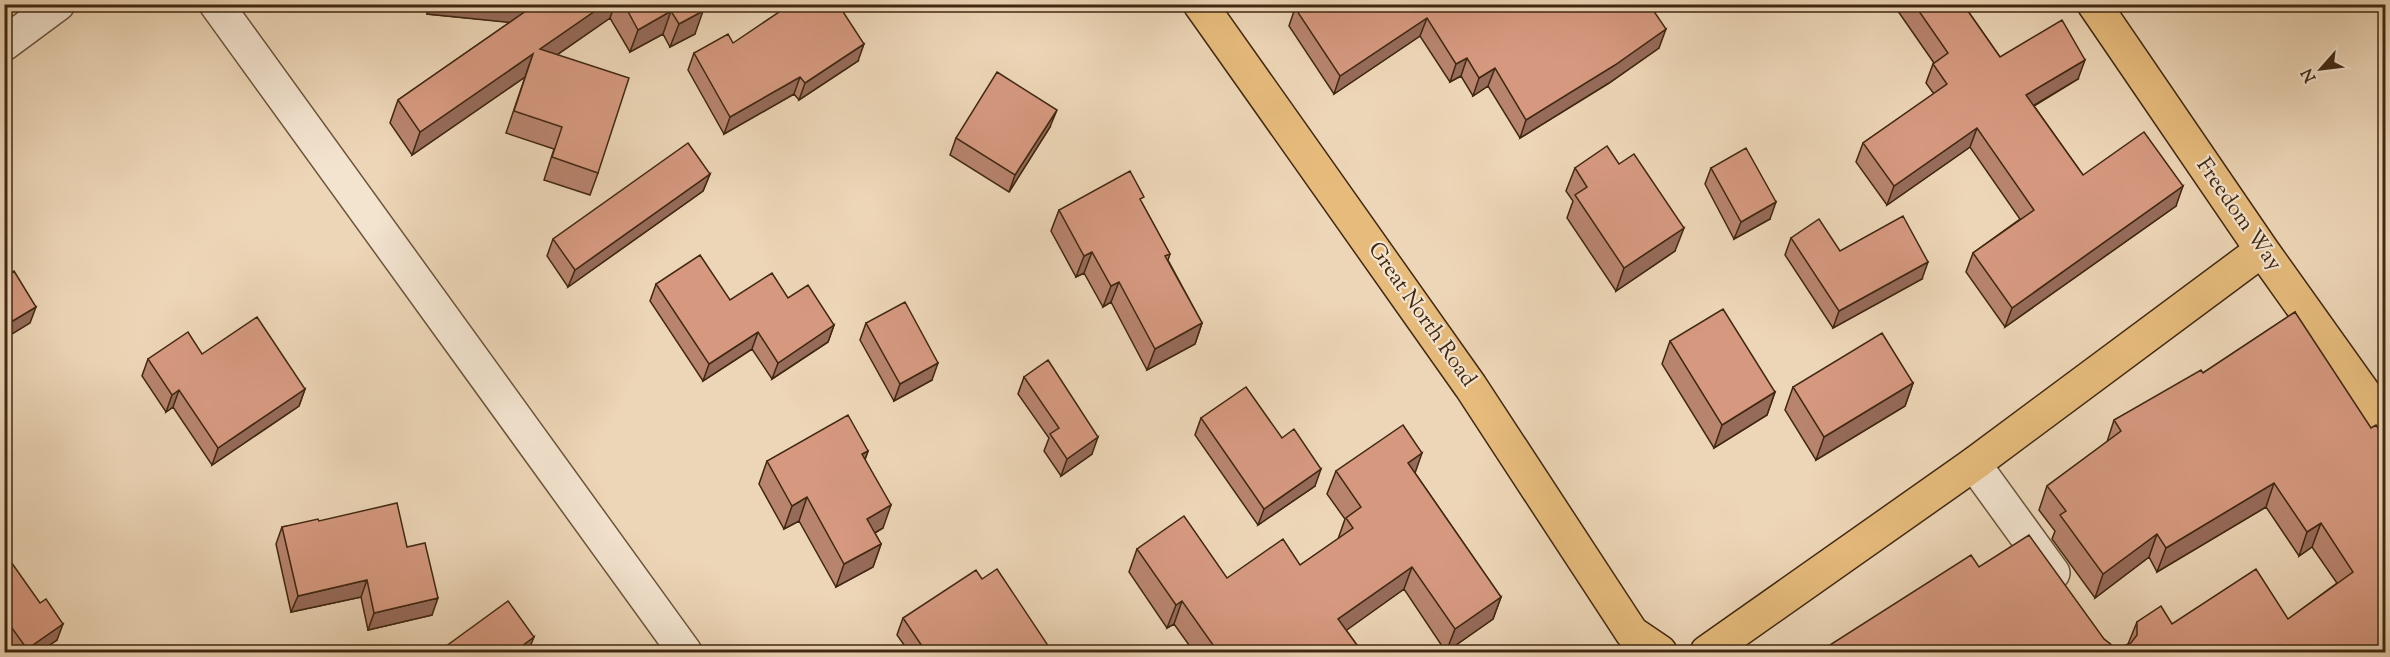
<svg xmlns="http://www.w3.org/2000/svg" width="2390" height="657" viewBox="0 0 2390 657" font-family="'Sorts Mill Goudy',serif">
<style>
.lines{fill:none;stroke-linecap:round;stroke-linejoin:round}
.minor-casing{stroke:#6b543a;stroke-width:36}
.major-casing{stroke:#402811;stroke-width:36}
.highway-casing{stroke:#402811;stroke-width:36}
.minor{stroke:#f3e4d0;stroke-width:33}
.major{stroke:#e6bb7c;stroke-width:33}
.highway{stroke:#e6bb7c;stroke-width:33}
.wall{fill:#b8846e;stroke:#402811;stroke-width:1.5}
.shaded-wall{fill:#966b5a;stroke:#402811;stroke-width:1.5}
.building{fill:#d69980;stroke:#402811;stroke-width:1.5}
.labels{text-anchor:middle;dominant-baseline:central;stroke-width:4.5;stroke-linejoin:round;paint-order:stroke}
.street-label{font-size:22px;fill:#402811;stroke:#f3e4d0}
</style>
<rect width="100%" height="100%" fill="#edd6b7"/>
<filter id="stains"><feTurbulence type="fractalNoise" baseFrequency=".00333" numOctaves="4"/><feColorMatrix values="0 0 0 0 .2 0 0 0 0 .09 0 0 0 0 .02 0 0 0 .5 -.17"/></filter>
<radialGradient id="worn" r=".72"><stop offset=".6" stop-color="#630" stop-opacity="0"/><stop offset="1" stop-color="#630" stop-opacity=".3"/></radialGradient>
<g class="lines">
<defs>
<path id="minor" d="M216,4l469,648
M4,44l54,-40
M1974,464l79,109"/>
<path id="major" d="M2094,4l168,246 124,174
M1707,652l267,-188 288,-214"/>
<path id="highway" d="M1200,4l271,383 161,246 28,19"/>
</defs>
<use href="#minor" class="minor-casing"/>
<use href="#major" class="major-casing"/>
<use href="#highway" class="highway-casing"/>
<use href="#minor" class="minor"/>
<use href="#major" class="major"/>
<use href="#highway" class="highway"/>
</g>
<path class="wall" d="M428,4h104l-1,4 5,-4h163l-4,30 -25,13 -7,-13 -33,18 -20,-34 -53,37 41,118 -8,22 -46,-15 10,-31 -48,-16 19,-56 -113,78 -22,-32 8,-23 112,-78 -83,-8z
M1649,4l10,44 -50,35 -89,55 -32,-52 -15,10 -12,-20 -11,6 -30,-46 -86,58 -45,-68 6,-18z
M1893,4h70l37,53 78,22 -44,27 49,69 93,31 -171,121 -39,-55 7,-19 47,-34 -50,-72 -83,58 -31,-43 7,-19 71,-49 -8,-11 7,-19 1,-1z
M733,43l125,18 -59,39 -5,-6 -70,40 -36,-64 6,-17z
M1050,127l-41,65 -59,-37 6,-17z
M1575,168l100,83 -59,40 -49,-73 6,-17 -7,-10z
M1711,168l59,51 -36,20 -29,-55z
M710,174l-7,17 -135,96 -21,-31 6,-17z
M1142,203l28,51 -2,6 34,63 -7,21 -48,26 -36,-68 -8,5 -19,-34 -8,4 -25,-46 8,-21z
M1791,238l49,13 82,28 -89,49 -48,-73z
M656,284l74,16 58,-2 46,27 -6,17 -56,37 -20,-30 -49,32 -53,-80z
M2295,312l90,340h-564l1,-2 157,-83 125,72 9,7 9,1 6,-3 9,-22 35,2 116,-5 49,-36 -25,-36 -13,9 -33,-49 -109,65 -8,-15 -54,41 -43,-59 3,-8 -16,-21 8,-24 60,-44 7,-22 89,-47z
M866,323l66,57 -38,21 -34,-61z
M1670,341l105,51 -8,23 -53,33 -52,-84z
M202,354l103,35 -6,17 -87,59 -39,-58 -7,5 -24,-36 6,-17z
M1024,377l68,77 -31,22 -17,-25 5,-13 -31,-44z
M1913,383l-8,23 -89,54 -31,-50 8,-23z
M1201,418l81,20 33,48 -57,39 -63,-90z
M868,451l-3,8 18,69 -8,5 6,11 -8,23 -37,20 -37,-66 -15,8 -25,-45 8,-23z
M1336,471l79,2 86,124 -8,22 -47,33 -42,-63 -58,41 16,22h-168l-20,-28 -7,4 -38,-56 8,-23 90,29 73,-13 38,-26 7,-20 -18,-25z
M319,521l88,26 25,68 -64,15 -7,-33 -70,15 -15,-68 6,-17z
M4,552l53,88 -18,12h-27l-8,-10z
M982,579l69,71 -1,2h-141l-12,-17 6,-17z"/>
<path class="shaded-wall" d="M431,4h75l26,3 -6,17 -99,-10z
M605,4h10l-5,14 -78,54 8,-23z
M671,11l-8,23 -33,18 8,-22z
M703,11l-8,23 -25,13 9,-23z
M1427,18l-7,18 -86,58 6,-18z
M1666,29l-7,19 -50,35 -89,55 6,-18z
M864,44l-6,17 -59,39 6,-17z
M533,54l-8,23 -113,78 8,-23z
M1467,58l-6,18 -11,6 6,-18z
M2085,60l-7,19 -59,35 7,-19z
M1495,68l-7,18 -15,10 6,-18z
M800,77l-6,17 -70,40 6,-17z
M1057,110l-7,17 -41,65 6,-17z
M1977,128l-7,19 -83,58 7,-19z
M710,174l-7,17 -135,96 7,-17z
M2183,186l-7,20 -171,121 7,-19z
M1776,202l-6,17 -36,20 7,-17z
M1684,228l-9,23 -59,40 8,-23z
M1092,252l-8,21 -8,4 8,-21z
M1928,262l-6,17 -89,49 6,-17z
M1119,282l-8,20 -8,5 8,-21z
M36,307l-6,16 -26,16v-10l2,-4z
M1202,323l-7,21 -48,26 8,-21z
M834,325l-6,17 -56,37 6,-16z
M758,332l-6,17 -49,32 6,-17z
M938,363l-6,17 -38,21 6,-17z
M1913,383l-8,23 -89,54 8,-23z
M305,389l-6,17 -87,59 6,-17z
M179,390l-6,17 -7,5 6,-17z
M1775,392l-8,23 -53,33 8,-23z
M1098,437l-6,17 -31,22 6,-17z
M868,451l-8,23 2,-20z
M1422,453l-8,23 -6,-13z
M1321,469l-6,17 -57,39 6,-16z
M2274,483l-8,24 -109,65 9,-24z
M807,497l-8,24 -15,8 8,-23z
M891,505l-8,23 -24,14 8,-23z
M2321,523l-9,24 -13,9 8,-24z
M8,534l-4,10v-8z
M2157,534l-8,23 -54,41 8,-24z
M881,544l-8,23 -37,20 8,-23z
M1412,567l-8,22 -74,53 8,-23z
M367,580l-6,17 -70,15 7,-16z
M1501,597l-8,22 -47,33 9,-23z
M438,598l-6,17 -64,15 6,-17z
M1182,601l-8,23 -7,4 9,-23z
M63,624l-6,16 -18,12h-14l2,-3z
M534,637l-6,15h-14l1,-1z
M2280,645l-3,7h-9z"/>
<path class="building" d="M506,4h26v3z
M536,4h69l-65,45 89,29 -31,95 -46,-16 10,-30 -48,-16 19,-57 -113,78 -22,-32z
M624,4h75l4,7 -24,13 -8,-13 -33,19z
M791,4h47l26,40 -59,39 -5,-6 -70,40 -36,-64 34,-19 5,9z
M1301,4h348l17,25 -51,36 -89,55 -31,-52 -16,10 -12,-20 -11,6 -29,-46 -87,58 -45,-68z
M1914,4h49l37,53 62,-37 23,40 -59,35 57,80 61,-43 39,54 -171,122 -39,-55 61,-43 -57,-82 -83,58 -31,-43 84,-59 -14,-20 15,-11z
M997,72l60,38 -42,65 -59,-37z
M688,143l22,31 -135,96 -22,-31z
M1607,146l12,18 15,-10 50,74 -60,40 -49,-73 12,-8 -12,-19z
M1746,148l30,54 -35,20 -30,-54z
M1130,171l14,26 -4,2 30,55 -5,2 37,67 -47,26 -36,-67 -8,4 -19,-34 -8,4 -25,-46z
M1903,216l25,46 -89,49 -48,-73 28,-19 21,32z
M700,255l30,45 42,-27 16,25 20,-13 26,40 -56,38 -20,-31 -49,32 -53,-80z
M14,271l22,36 -30,18 -2,-2v-46z
M905,302l33,61 -38,21 -34,-61z
M1723,309l52,83 -53,33 -52,-84z
M2295,312l76,116 5,-3 9,14v213h-99l-6,-7 -12,7h-445l-1,-2 149,-95 8,12 50,-32 75,104 9,7 9,1 9,-4 6,-8v-13l24,-16 11,18 84,-55 32,50 65,-47 -32,-49 -14,9 -33,-49 -108,65 -9,-14 -54,40 -43,-59 6,-4 -19,-25 74,-55 -7,-11 87,-50 2,3z
M257,317l48,72 -87,59 -39,-58 -7,5 -24,-36 40,-27 14,22z
M1882,333l31,50 -89,54 -31,-50z
M1048,360l50,77 -31,22 -17,-25 9,-6 -35,-51z
M1246,387l36,51 12,-9 27,40 -57,40 -63,-91z
M848,415l20,36 -6,3 29,51 -24,14 14,25 -37,20 -37,-67 -15,9 -25,-45z
M1403,425l19,28 -14,10 93,134 -46,32 -43,-62 -74,52 24,33h-144l-36,-51 -6,4 -39,-56 47,-33 43,62 56,-39 17,26 53,-37 -7,-10 15,-11 -25,-36z
M397,503l10,44 18,-4 13,55 -64,15 -7,-33 -69,16 -16,-69 36,-8 1,2z
M4,528l4,6 -4,2z
M4,552l36,51 6,-4 17,25 -36,25 -23,-32z
M997,569l54,81 -3,2h-122l-23,-34 73,-48 6,9z
M508,601l26,36 -19,14 1,1h-78z"/>
<g class="labels">
<g class="street-label">
<text transform="translate(2238 215) rotate(55)">Freedom Way</text>
<text transform="translate(1421 315) rotate(55)">Great North Road</text>
</g>
</g>
<rect width="2390" height="657" fill="none" stroke="#edd6b7" stroke-width="24"/>
<rect x="6" y="6" width="2378" height="645" fill="none" stroke="#402811" stroke-width="3"/>
<rect x="12" y="12" width="2366" height="633" fill="none" stroke="#402811" stroke-width="1.5"/>
<g transform="translate(2321 69) rotate(242)" stroke="#f3e4d0" stroke-width="4.5" paint-order="stroke">
<path d="M0-4.5L10 22L0 15L-10 22Z" fill="#402811"/>
<text y="-9" font-size="16" font-weight="bold" text-anchor="middle" fill="#402811">N</text>
</g>
<rect width="100%" height="100%" filter="url(#stains)"/>
<rect width="100%" height="100%" fill="url(#worn)"/>
</svg>
